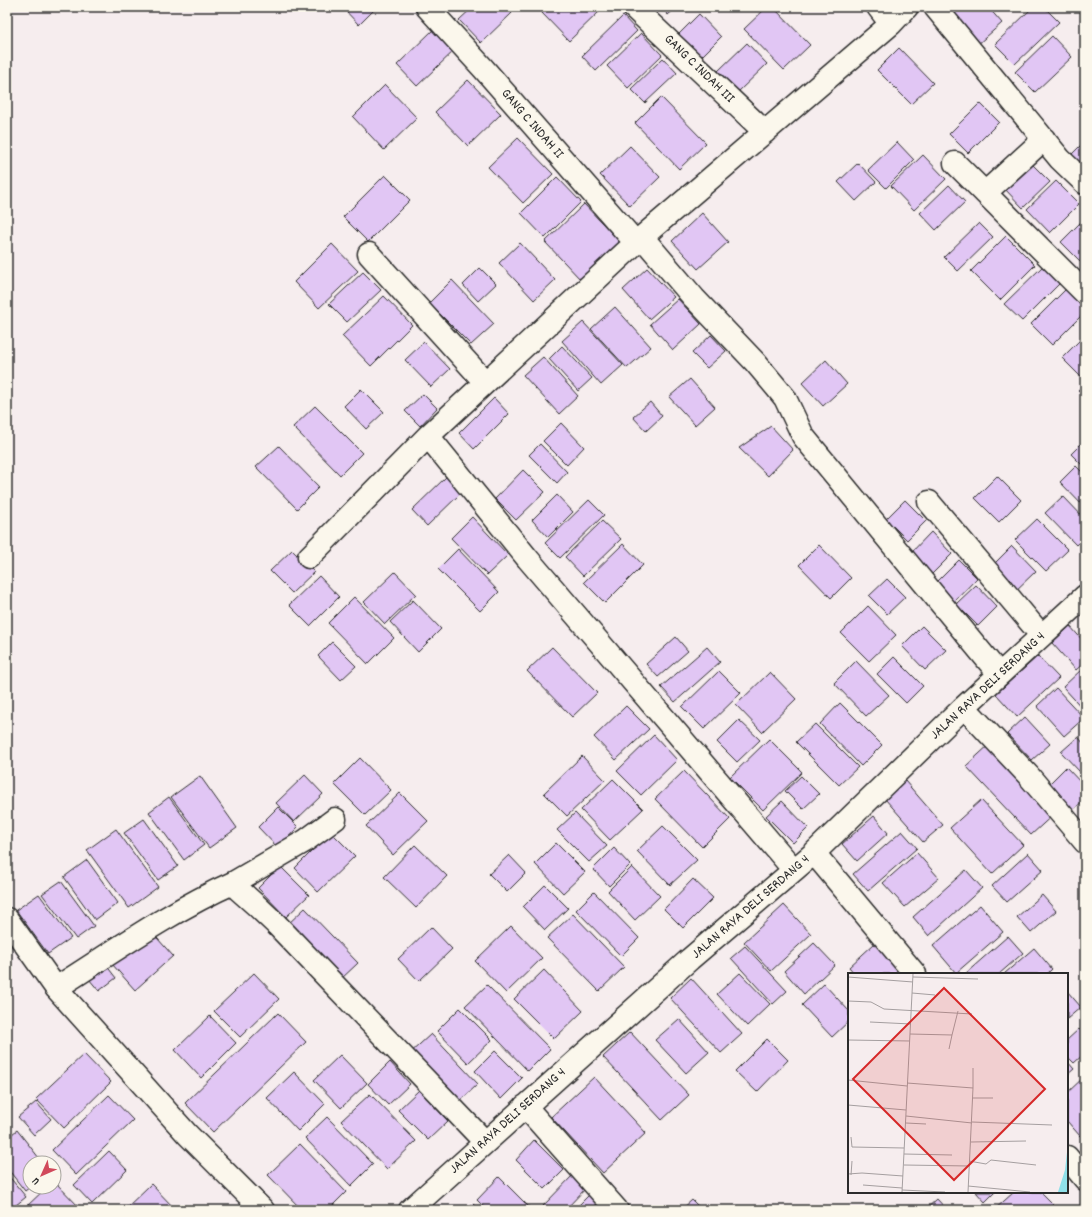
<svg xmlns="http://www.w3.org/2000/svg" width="1092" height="1217" viewBox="0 0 1092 1217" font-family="Dekko,sans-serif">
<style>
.building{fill:#e1c6f4;stroke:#2b2b2b}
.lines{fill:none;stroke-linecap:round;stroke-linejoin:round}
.minor-casing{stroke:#2b2b2b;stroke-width:25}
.minor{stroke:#fbf7ec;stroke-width:22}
.labels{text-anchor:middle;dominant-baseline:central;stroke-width:4;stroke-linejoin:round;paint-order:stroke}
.street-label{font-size:14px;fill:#2b2b2b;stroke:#fbf7ec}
.inset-road{fill:none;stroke:#a59fa0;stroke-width:1}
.view{fill:#d62828;fill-opacity:0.15;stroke:#d62828;stroke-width:2}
.inset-edge{fill:none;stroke:#2b2b2b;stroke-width:2}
</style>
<rect width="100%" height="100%" fill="#f6edee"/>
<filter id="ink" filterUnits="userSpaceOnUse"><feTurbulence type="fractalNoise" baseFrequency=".025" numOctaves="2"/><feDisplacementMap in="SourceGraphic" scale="8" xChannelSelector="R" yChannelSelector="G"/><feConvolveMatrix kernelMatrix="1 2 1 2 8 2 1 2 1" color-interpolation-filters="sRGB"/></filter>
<g filter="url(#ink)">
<path class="building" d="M342,7h35l-18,18z
M473,7h33l6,6 -31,30 -22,-23z
M548,7h52l2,2 -33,32 -27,-28z
M661,7h16l-9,8z
M767,7h6l37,38 -26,25 -40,-41z
M944,7h44l14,16 -25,22z
M1033,7h11l15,15 -44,42 -20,-20z
M699,14l22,23 -22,22 -22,-23z
M623,16l14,15 -41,40 -14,-15z
M435,28l21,21 -39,37 -20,-21z
M641,33l21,22 -34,33 -21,-22z
M1052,36l20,21 -37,35 -20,-20z
M747,43l20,21 -29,28 -20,-21z
M899,48l34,35 -22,21 -34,-34z
M663,58l14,15 -32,30 -14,-14z
M468,80l33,34 -33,32 -33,-34z
M385,85l32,33 -33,32 -31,-33z
M661,97l45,46 -27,26 -44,-46z
M980,103l19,19 -31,31 -19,-19z
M518,138l35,36 -30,29 -35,-36z
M1085,141v26l-13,-13z
M897,142l17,18 -28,28 -18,-18z
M630,146l30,31 -30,29 -30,-31z
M923,155l23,24 -32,31 -23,-24z
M1029,161l21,21 -27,26 -20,-21z
M858,163l18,19 -20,19 -18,-19z
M385,175l25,25 -42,42 -25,-25z
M557,177l24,25 -36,36 -24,-25z
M1056,181l23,23 -29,29 -23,-24z
M949,185l16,17 -29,28 -16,-17z
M584,204l37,39 -40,37 -36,-38z
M702,213l26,29 -30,27 -26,-28z
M1082,221l3,3v31l-5,6 -19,-19z
M979,223l14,14 -35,34 -14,-14z
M1006,236l29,29 -35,35 -29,-29z
M520,243l35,37 -21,20 -35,-37z
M332,244l26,27 -39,37 -25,-26z
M1043,266l17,17 -38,38 -18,-17z
M480,268l16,16 -18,17 -15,-16z
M647,268l27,29 -25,22 -26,-29z
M363,272l18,18 -34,32 -18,-18z
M452,280l42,44 -23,21 -42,-42z
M1066,289l19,19v4l-33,33 -21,-21z
M384,296l28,29 -41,41 -29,-30z
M678,299l23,25 -28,26 -23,-26z
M615,307l36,40 -24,21 -36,-39z
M583,322l40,43 -22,20 -39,-44z
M711,335l15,16 -19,17 -15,-15z
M1085,335v42l-2,2 -21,-21z
M424,342l26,27 -19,18 -26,-27z
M562,346l30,32 -14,13 -29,-32z
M543,357l35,39 -19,18 -36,-39z
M826,360l21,24 -24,22 -21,-23z
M690,379l25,28 -20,18 -26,-28z
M1085,383v14l-7,-7z
M361,389l23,23 -18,17 -22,-23z
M423,394l14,14 -17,18 -15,-15z
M494,398l15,16 -35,35 -15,-16z
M650,402l12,14 -16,15 -13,-14z
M315,406l47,47 -22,22 -47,-48z
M561,423l23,24 -17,18 -24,-24z
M771,426l22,24 -25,26 -29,-28z
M1085,440v28l-14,-14z
M540,444l27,28 -10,11 -28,-28z
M279,446l40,41 -22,22 -41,-42z
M1076,466l9,9v33l-25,-26z
M523,470l22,22 -29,28 -21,-21z
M997,476l24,24 -22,22 -24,-24z
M446,477l15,16 -34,33 -15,-16z
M557,495l16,17 -25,25 -16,-17z
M1063,496l22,23v17l-9,9 -31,-32z
M589,500l15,15 -44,43 -15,-15z
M905,500l21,21 -19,19 -21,-21z
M472,517l36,38 -21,20 -36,-37z
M1037,519l31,31 -22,21 -31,-31z
M602,521l19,18 -38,37 -18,-19z
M931,532l21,22 -23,23 -21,-21z
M623,544l20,21 -38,38 -21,-21z
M819,545l32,33 -20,20 -32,-33z
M1012,546l24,25 -25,24 -23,-25z
M458,549l41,43 -19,19 -42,-42z
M292,550l22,22 -22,21 -22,-22z
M959,560l18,18 -24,25 -18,-19z
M395,572l21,22 -31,30 -21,-22z
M319,576l20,21 -29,29 -21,-21z
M887,579l18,18 -18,17 -18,-18z
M976,585l21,22 -19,19 -22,-22z
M354,597l40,41 -26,26 -40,-41z
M413,600l28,29 -23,23 -28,-30z
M868,606l28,29 -27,26 -28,-28z
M922,626l24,24 -21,20 -23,-24z
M1070,626l15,17v19l-9,8 -24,-27z
M676,637l12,14 -30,26 -12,-13z
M332,642l24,24 -15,14 -23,-24z
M552,647l45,46 -25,24 -45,-46z
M707,647l13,15 -45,40 -14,-15z
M1038,656l21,22 -42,39 -21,-23z
M894,657l29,29 -17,17 -29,-29z
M856,661l33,34 -23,21 -32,-33z
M1083,668l2,2v41l-22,-24z
M719,671l22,22 -37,36 -22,-22z
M770,672l26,27 -34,33 -26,-27z
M1056,688l28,30 -20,18 -27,-30z
M840,703l42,42 -21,21 -41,-42z
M626,706l23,23 -33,31 -22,-23z
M1025,717l25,27 -18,16 -25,-26z
M739,720l21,20 -23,22 -20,-20z
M815,724l43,43 -19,18 -43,-43z
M654,735l23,25 -36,35 -24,-24z
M1078,737l7,8v24l-4,4 -20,-21z
M769,739l33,33 -39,38 -33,-33z
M991,743l64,70 -24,22 -65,-69z
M582,756l23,24 -38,36 -23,-23z
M360,758l31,32 -26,25 -31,-31z
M1066,767l19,20v12l-12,11 -24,-26z
M684,771l46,48 -28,28 -47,-48z
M305,775l18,19 -29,28 -18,-19z
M200,776l37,52 -28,20 -38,-51z
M801,776l18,18 -16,15 -18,-18z
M613,779l30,30 -33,31 -29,-30z
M905,781l38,44 -20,17 -38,-43z
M400,793l28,28 -35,34 -27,-29z
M169,797l35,48 -20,15 -35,-48z
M981,800l42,45 -31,29 -42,-46z
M782,801l26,27 -15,15 -27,-27z
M278,807l20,20 -20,21 -20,-21z
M575,813l32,33 -18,16 -32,-32z
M874,816l14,17 -31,28 -15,-17z
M144,819l34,47 -20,14 -34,-47z
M663,826l34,34 -27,25 -33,-34z
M116,829l42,58 -29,21 -42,-58z
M902,831l15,17 -49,43 -15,-17z
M331,832l24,24 -37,36 -23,-24z
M556,843l29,29 -22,21 -28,-29z
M415,845l32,31 -31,32 -32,-31z
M614,848l16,17 -21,21 -16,-17z
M917,853l22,25 -34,29 -22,-24z
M1028,853l15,17 -36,32 -15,-16z
M509,855l17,18 -19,19 -18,-18z
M87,860l31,43 -23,17 -31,-43z
M280,866l29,29 -23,22 -28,-29z
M632,867l28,29 -25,24 -27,-29z
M966,870l16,18 -53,48 -16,-19z
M693,879l20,19 -30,30 -19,-19z
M61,881l33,45 -18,13 -34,-45z
M545,885l23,23 -23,22 -22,-23z
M594,892l45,46 -18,18 -45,-46z
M39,894l32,44 -23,16 -32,-44z
M1042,895l14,16 -25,22 -14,-16z
M784,905l27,29 -40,37 -27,-29z
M980,905l23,27 -47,41 -23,-27z
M305,908l53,55 -18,17 -53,-55z
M573,914l51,53 -25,24 -52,-53z
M511,926l31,32 -36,35 -31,-32z
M431,927l21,22 -33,32 -21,-22z
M150,930l23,26 -38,34 -23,-26z
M1008,936l15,17 -24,21h-34z
M814,943l21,22 -31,29 -20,-23z
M875,943l29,31h-49l-6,-7z
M745,946l42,45 -14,13 -42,-46z
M1034,948l18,21 -5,5h-43z
M106,965l10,13 -17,13 -10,-12z
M544,970l39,41 -29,28 -40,-40z
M254,973l25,26 -39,38 -26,-26z
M740,973l30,31 -23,22 -30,-32z
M691,978l51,56 -21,19 -51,-55z
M824,984l25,27v10l-17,16 -30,-32z
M487,985l63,64 -22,22 -63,-65z
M1067,991l14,16 -14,12z
M460,1008l32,32 -24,23 -31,-32z
M278,1013l28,29 -93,90 -28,-29z
M210,1016l26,27 -35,35 -26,-28z
M679,1019l30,33 -23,21 -31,-33z
M1079,1029l6,6v18l-11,10 -7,-7v-16z
M630,1032l59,63 -27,25 -59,-63z
M431,1034l47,50 -22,21 -48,-50z
M767,1039l21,21 -31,32 -22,-21z
M495,1051l27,27 -21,21 -26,-28z
M84,1054l27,28 -47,46 -28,-29z
M340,1055l27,28 -26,25 -27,-28z
M1067,1061l7,8 -7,6z
M390,1062l20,22 -22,21 -20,-21z
M294,1072l31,32 -27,27 -31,-33z
M1085,1076v56l-5,4 -13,-15v-28z
M594,1077l52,56 -43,40 -52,-56z
M419,1090l29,31 -20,19 -30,-30z
M370,1094l46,47 -29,28 -46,-48z
M109,1095l24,25 -57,55 -24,-25z
M36,1102l15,17 -17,16 -16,-18z
M327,1117l46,47 -22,22 -46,-48z
M17,1130l26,33h-13v24l-5,4 -18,-23v-30z
M534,1140l30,30 -19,19 -29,-29z
M300,1144l46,48 -18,18h-26l-34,-35z
M109,1151l18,19 -35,34 -18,-19z
M7,1174l19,23 -16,13h-3z
M574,1174l13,13 -22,23h-18l-4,-4z
M499,1177l33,33h-45l-10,-10z
M54,1181l28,29h-55l-2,-2 22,-21h7z
M151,1184l25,26h-52z
M976,1192h19l-10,10z
M1014,1192h27l12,12 -6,6h-53z
M591,1193l14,17h-31z
M937,1199l10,11h-22z
M692,1200l10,10h-21z
M473,1204l6,6h-11z"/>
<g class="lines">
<defs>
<path id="minor" d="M427,7l56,61 153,175
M633,7l132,125
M878,7l13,17
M935,7l125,152 25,24
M955,163l130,130
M985,193l59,-54
M642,237l52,61 61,64 21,25 9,11 18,38 196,238
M369,254l116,128
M929,502l112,133
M309,557l119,-121
M964,707l64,68 57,67
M814,853l101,121
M794,870l-266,-311 -100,-123 214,-199 249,-213 16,-17
M233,883l72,-42 30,-22
M7,919l49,69 132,147 75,75
M56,988c57,-36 116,-78 177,-105l6,7 18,16 20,19 208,217
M525,1106l92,104
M1067,1157l18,22
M410,1210l280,-251 124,-106 150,-146 121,-111"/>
</defs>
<use href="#minor" class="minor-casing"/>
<use href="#minor" class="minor"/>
</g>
</g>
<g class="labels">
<g class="street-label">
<text transform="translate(699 69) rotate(44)">GANG C INDAH III</text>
<text transform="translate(532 124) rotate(49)">GANG C INDAH II</text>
<text transform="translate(988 686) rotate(-43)">JALAN RAYA DELI SERDANG 4</text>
<text transform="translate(751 907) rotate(-41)">JALAN RAYA DELI SERDANG 4</text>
<text transform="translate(508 1121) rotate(-42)">JALAN RAYA DELI SERDANG 4</text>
</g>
</g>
<g transform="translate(848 973)">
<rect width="220" height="220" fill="#f6edee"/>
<path d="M220,170v49h-10l7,-22z" fill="#8fe0e9"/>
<path class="inset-road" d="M0,4l65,5M65,4l65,2M64,20l23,2M0,28l23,1 13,7 88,5M22,49l41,2M62,61l42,1 6,-24M0,67l62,1M101,76l3,-14M125,95v20M0,107l59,6M59,110l66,5 -5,104M125,125h20M0,132l58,5M58,143l66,7M124,149l80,3M58,150l20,1M3,164l1,10 52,1M123,169l55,-1M56,181l48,1M121,188l17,3 5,-4 45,5M56,192l65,1M0,201l14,-1 41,3M3,202l1,-14M15,212l39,3M120,213l62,6M54,217l43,2M54,219l11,-218"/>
<path class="view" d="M96,15l101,101 -91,91 -101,-101z"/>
<rect width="220" height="220" class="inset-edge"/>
</g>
<rect width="1092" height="1217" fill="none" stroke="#fbf7ec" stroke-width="24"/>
<rect x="12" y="12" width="1068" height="1193" fill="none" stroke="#2b2b2b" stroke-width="1.5" filter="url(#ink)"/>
<g transform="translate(42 1175) rotate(225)"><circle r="19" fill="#fbf7ec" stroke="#a8a59f"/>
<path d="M0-3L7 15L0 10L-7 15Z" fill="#d1495b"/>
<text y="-6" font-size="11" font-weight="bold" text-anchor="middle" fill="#2b2b2b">U</text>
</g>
</svg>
